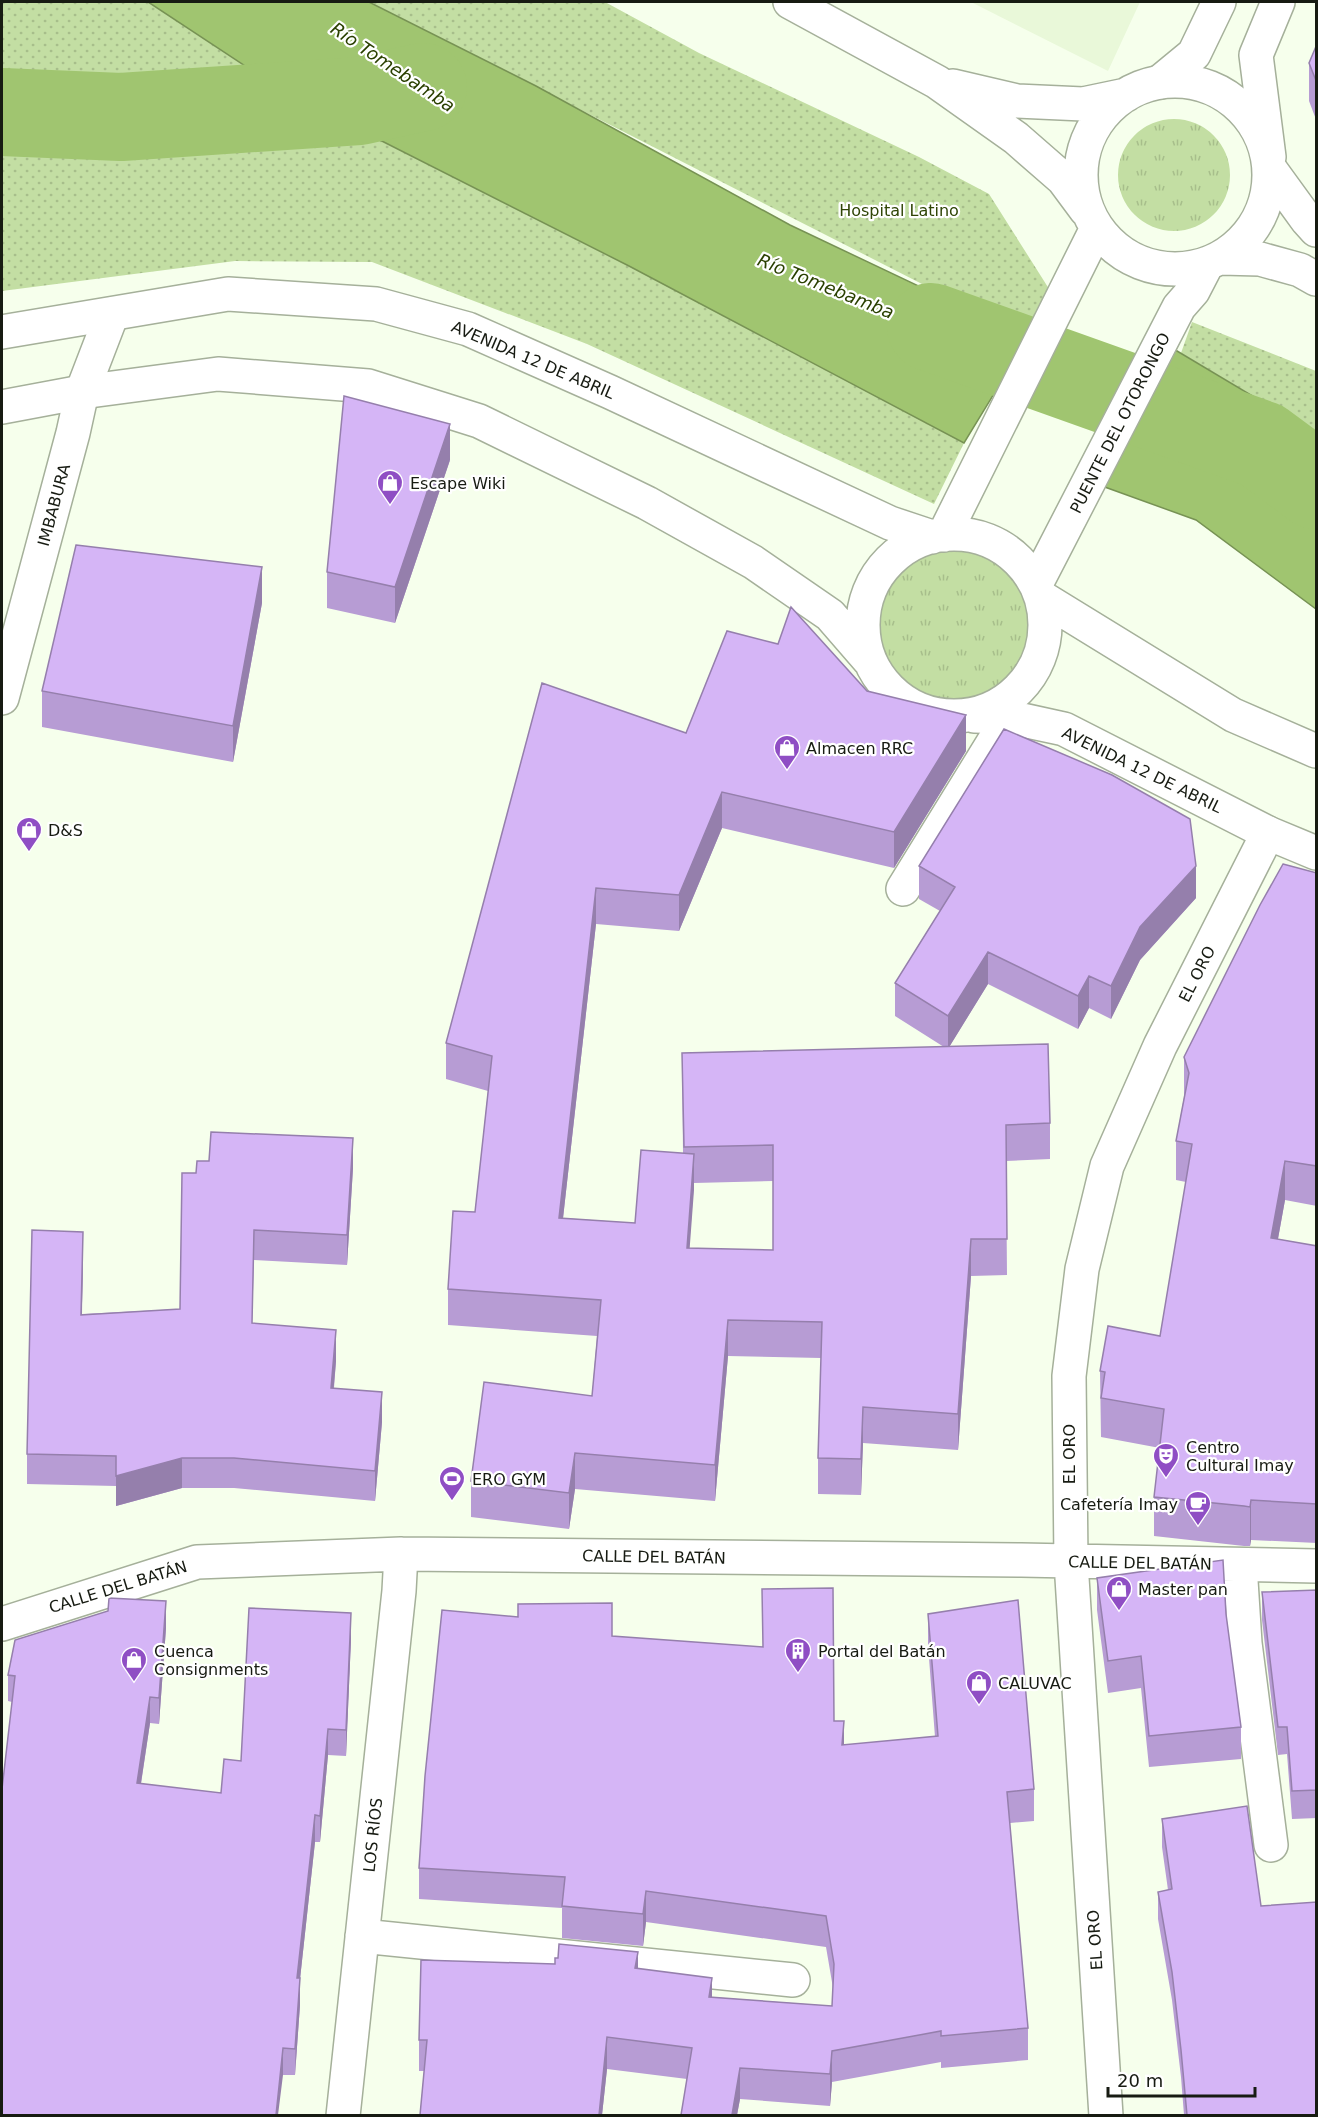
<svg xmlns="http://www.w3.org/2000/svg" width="1318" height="2117" viewBox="0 0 1318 2117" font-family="'DejaVu Sans',sans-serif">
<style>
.built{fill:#e9f8d9}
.grass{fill:url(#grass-tufts)}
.park{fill:url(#park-dots)}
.water{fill:#a0c570;stroke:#779254;stroke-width:1.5}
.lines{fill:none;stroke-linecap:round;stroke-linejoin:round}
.river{stroke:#a0c570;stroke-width:88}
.street-casing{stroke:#a5b09a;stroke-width:36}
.secondary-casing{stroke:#a5b09a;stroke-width:36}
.street{stroke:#fff;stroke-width:33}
.secondary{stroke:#fff;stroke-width:33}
.wall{fill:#b79cd4;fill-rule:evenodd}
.shaded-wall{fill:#957fac}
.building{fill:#d5b5f6;stroke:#957fac;stroke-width:1.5}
.labels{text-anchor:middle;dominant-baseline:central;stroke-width:4.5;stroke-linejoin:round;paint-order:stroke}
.park-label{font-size:16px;fill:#2f4505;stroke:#fff}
.street-label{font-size:16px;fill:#171b12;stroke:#fff}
.poi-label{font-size:16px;fill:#171b12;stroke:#fff;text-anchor:start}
.water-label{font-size:18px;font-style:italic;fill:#2a4000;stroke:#fff}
</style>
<defs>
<pattern id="grass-tufts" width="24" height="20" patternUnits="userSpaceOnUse" patternTransform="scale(1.5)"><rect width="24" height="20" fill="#c3dea3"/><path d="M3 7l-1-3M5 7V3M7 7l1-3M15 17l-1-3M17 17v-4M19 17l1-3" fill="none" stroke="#a7be8b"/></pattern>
<pattern id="park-dots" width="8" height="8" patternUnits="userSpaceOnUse" patternTransform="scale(1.5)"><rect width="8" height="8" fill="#c3dea3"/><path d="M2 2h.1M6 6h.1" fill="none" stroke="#a7be8b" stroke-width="1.8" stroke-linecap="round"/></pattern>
</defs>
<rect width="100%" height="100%" fill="#f6ffec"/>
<path class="built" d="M971,2h169l-32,69z"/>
<path class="grass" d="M1118 175a56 56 0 1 1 112 0a56 56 0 1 1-112 0Z
M870 624a84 84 0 1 1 168 0a84 84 0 1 1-168 0Z"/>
<path class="park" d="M2,2h146l135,89 346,175 335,177 -30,61 -347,-160 -215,-82 -137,-1 -233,30z
M369,2h236l94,51 220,104 70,37 62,98 -23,46z
M1192,322l124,49v63l-135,-81z"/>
<path class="water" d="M148,2h221l167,84 254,139 238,113 -64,105 -335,-177 -346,-175z
M1172,348l144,86v175l-120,-89 -94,-34z"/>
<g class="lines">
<path class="river" d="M2,112l119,5 238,-16 64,-14
M931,327l331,118 54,40"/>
<defs>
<path id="street" d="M1160,82l34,-28 25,-52
M1269,157l-13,-102 22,-53
M2,698l71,-265 9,-41 30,-78
M903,889l106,-172
M1240,1565l5,78 26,202
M2,1624l195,-62 204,-8 620,6 295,6
M362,1936l431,44
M343,2116l56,-525 2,-37
M1106,2116l-35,-554 -2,-186 13,-107 25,-103 53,-120 108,-213"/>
<path id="secondary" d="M790,2l147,80 79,56 47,41 23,31
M1081 175a94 94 0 1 1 188 0a94 94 0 1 1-188 0Z
M953,86l64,15 66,3 43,-9
M1270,169l37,51 9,10
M1221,258l39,1 40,11 16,9
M2,332l226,-38 148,10 92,25 142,63 280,131 42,14
M2,407l80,-15 136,-18 150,12 111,35 168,82 106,59 77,53 39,45
M863 625a91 91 0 1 1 182 0a91 91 0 1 1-182 0Z
M944,535l153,-307
M1036,584l143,-277 14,-16 14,-27
M1041,597l192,118 83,36
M974,716l35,1 55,12 204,104 48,20"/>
</defs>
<use href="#street" class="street-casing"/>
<use href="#secondary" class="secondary-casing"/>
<use href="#street" class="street"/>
<use href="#secondary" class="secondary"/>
</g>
<path class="wall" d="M1317,44v78l-8,-21v-38z
M450,460l-55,163 -68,-15v-36z
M262,603l-29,159 -191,-35v-36z
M867,691l99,60 -72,117 -172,-40 -43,103 -83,-7 -33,294 72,5 48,-70 -1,-100 262,-6 -49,-31v-33l45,-72 -21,-12v-33l277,32 -56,62 -29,59 -22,-11 -11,21 -90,-45 -39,63 101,76v36l-44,2 1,114 -36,1 -13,174 -95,-7 -2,52 -43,-1v-36l3,-100 -93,-2 -13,145 -140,-12 -6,40 -98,-12v-36l121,-85 5,-60 -149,-11v-36l27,-77 13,-121 -42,-12v-36l240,-310zM773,1181v69l-84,-2 5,-65z
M1317,873v333l-32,-6 -7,39 39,7v297l-66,-3 -1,6h-6l-90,-10v-39l6,-49 -59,-11 -1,-66 60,-35 26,-154 -10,-2v-39l8,-44v-40z
M353,1168l-6,97 -93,-5 -2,63 84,38 -2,27 48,34 -7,79 -141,-13h-52l-66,18v-20l-89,-2v-30l56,-192 -1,52 98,-5 16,-136z
M1097,1578l129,36 15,113v32l-92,8 -8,-79 -33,5 -11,-83z
M1317,1590v228l-25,1 -5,-65 -9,1 -16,-135v-28z
M928,1614l106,175v32l-24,2 18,205v32l-87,8v-6l-109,20 -2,24 -90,-7 -3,16h-56l6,-36 -80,-10 -5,46h-182l4,-44h-5v-31l219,-71 74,28 120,9 1,-18 -7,-41 -180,-25 -3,24 -81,-8v-30l-143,-9v-31l193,-232 222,85 10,24 91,-8 -7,-92z
M166,1628l-7,96 -9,-1 -9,61 80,9 20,-32 110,-122 -5,117 -18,-1 -8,87h-5l-15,137v26l-5,70h-12l-271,-373 -4,-1v-26z
M1162,1819l99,87 56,209h-133l-3,-38 -9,-77 -14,-81v-27l10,-2 -6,-43z"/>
<path class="shaded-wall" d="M450,424v36l-55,163v-36z
M262,567v36l-29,159v-36z
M966,715v36l-72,117v-36z
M722,792v36l-43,103v-36z
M1196,866v32l-56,62 -29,59v-33l29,-59z
M596,888v36l-37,330v-36z
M988,952v32l-40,65v-33z
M1089,976v32l-11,21v-33z
M353,1138v30l-6,97v-30z
M694,1154v36l-7,94v-36z
M1285,1161v39l-14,77v-39z
M83,1232v30l-2,83v-30z
M971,1239v37l-13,174v-36z
M728,1320v36l-13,145v-36z
M336,1330v31l-5,57v-30z
M382,1392v30l-7,79v-30z
M863,1407v36l-2,52v-36z
M575,1453v36l-6,40v-36z
M182,1458v30l-66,18v-30z
M1251,1500v40l-1,6v-39z
M166,1601v27l-7,96v-26z
M351,1613v26l-5,117v-26z
M150,1697v26l-13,86v-26z
M844,1721v32l-2,-8z
M328,1729v26l-8,87v-26z
M315,1815v27l-15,137v26l-5,70 2,-97z
M646,1891v31l-3,24v-32z
M638,1952v31l-3,-15z
M712,1978v32l-3,-13z
M607,2037v32l-5,46h-3z
M283,2048v27l-5,40h-2z
M832,2051v31l-2,24v-32z
M740,2068v31l-3,16h-5z"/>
<path class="building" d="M1317,44v39l-8,-20z
M344,396l106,28 -55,163 -68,-15z
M76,545l186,22 -29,159 -191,-35z
M791,607l76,84 99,24 -72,117 -172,-40 -43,103 -83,-7 -37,330 76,5 6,-73 53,4 -7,94 86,2v-105l-89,2 -2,-94 366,-9 2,79 -44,2 1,114h-36l-13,175 -95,-7 -2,52 -43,-1 4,-136 -94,-2 -13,145 -140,-12 -6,40 -98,-12 13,-99 108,14 9,-96 -153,-11 5,-78 22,1 17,-156 -46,-13 96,-360 144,50 41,-102 51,13z
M1004,729l108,46 78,44 6,47 -56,61 -29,59 -22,-10 -11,20 -90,-44 -40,64 -53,-33 60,-96 -36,-21z
M1283,864l34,9v293l-32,-5 -14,77 46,8v258l-66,-4 -1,7 -6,-1 -90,-9 10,-88 -63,-11 4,-26 -5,-1 8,-45 52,10 32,-192 -16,-3 13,-68 -5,-16 76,-152z
M211,1132l142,6 -6,97 -93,-5 -2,93 84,7 -5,58 51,4 -7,79 -141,-13h-52l-66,18v-20l-89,-2 5,-224 51,2 -2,83 99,-6 2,-136h14l1,-12h12z
M1223,1560l3,54 15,113 -92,9 -8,-80 -33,5 -11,-83z
M833,1588l1,133h10l-2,24 96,-9 -10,-122 90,-14 16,189 -27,3 21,236 -87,8v-5l-109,20 -2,23 -90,-6 -8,47h-51l11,-67 -85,-11 -8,78h-179l7,-75h-8l2,-80 134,4v-6h3l1,-14 79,8 -3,16 77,10 -3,19 123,9 2,-42 -8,-48 -180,-25 -3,23 -81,-8 3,-29 -146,-9 6,-92 17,-166 76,7v-13l94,-1v33l151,11 -1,-58z
M1317,1590v200l-25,1 -5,-64h-9l-16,-135z
M109,1598l57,3 -7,97 -9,-1 -13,86 84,10 3,-34 17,2 8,-153 102,5 -5,117 -18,-1 -8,87 -5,-1 -18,163h3l-5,71 -12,-1 -7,67h-274v-326l13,-113 -7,-1 7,-35 93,-29z
M1247,1806l14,100 56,-4v213h-130l-6,-65 -9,-78 -14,-80 14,-3 -10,-70z"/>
<defs>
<symbol id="shop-pin" viewBox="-11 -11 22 30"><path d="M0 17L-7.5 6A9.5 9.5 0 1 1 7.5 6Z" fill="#8f4ec4" stroke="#fff"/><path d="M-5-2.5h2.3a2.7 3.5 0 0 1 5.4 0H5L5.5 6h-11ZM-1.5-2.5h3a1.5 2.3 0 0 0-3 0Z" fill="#fff"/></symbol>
<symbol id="theatre-pin" viewBox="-11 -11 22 30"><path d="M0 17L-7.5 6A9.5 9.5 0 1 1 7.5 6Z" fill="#8f4ec4" stroke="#fff"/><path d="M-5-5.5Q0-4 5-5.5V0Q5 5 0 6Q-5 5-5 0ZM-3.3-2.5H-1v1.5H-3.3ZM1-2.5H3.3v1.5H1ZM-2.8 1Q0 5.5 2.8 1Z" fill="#fff"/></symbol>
<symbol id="stadium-pin" viewBox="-11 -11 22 30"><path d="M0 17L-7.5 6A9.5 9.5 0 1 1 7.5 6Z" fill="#8f4ec4" stroke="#fff"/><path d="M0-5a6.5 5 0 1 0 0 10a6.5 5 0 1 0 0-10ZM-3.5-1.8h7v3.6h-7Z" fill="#fff"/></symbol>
<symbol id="cafe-pin" viewBox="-11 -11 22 30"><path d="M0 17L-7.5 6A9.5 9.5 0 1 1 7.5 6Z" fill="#8f4ec4" stroke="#fff"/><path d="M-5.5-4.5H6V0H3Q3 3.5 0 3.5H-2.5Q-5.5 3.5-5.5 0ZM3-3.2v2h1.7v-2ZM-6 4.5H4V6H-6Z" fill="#fff"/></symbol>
<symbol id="building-pin" viewBox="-11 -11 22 30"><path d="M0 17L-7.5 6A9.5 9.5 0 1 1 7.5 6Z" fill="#8f4ec4" stroke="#fff"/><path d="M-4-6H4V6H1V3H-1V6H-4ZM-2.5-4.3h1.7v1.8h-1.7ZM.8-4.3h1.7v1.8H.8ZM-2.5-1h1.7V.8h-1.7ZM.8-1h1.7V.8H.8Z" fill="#fff"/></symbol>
</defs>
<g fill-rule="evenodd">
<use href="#shop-pin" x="375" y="468" width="30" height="40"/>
<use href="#shop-pin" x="772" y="733" width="30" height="40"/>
<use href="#shop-pin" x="14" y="815" width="30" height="40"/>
<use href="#theatre-pin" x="1151" y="1441" width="30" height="40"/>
<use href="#stadium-pin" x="437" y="1464" width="30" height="40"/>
<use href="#cafe-pin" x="1183" y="1489" width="30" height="40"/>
<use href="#shop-pin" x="1104" y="1574" width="30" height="40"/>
<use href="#building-pin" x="783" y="1636" width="30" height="40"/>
<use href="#shop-pin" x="119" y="1645" width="30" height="40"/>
<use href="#shop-pin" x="964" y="1668" width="30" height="40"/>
</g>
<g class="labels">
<g class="park-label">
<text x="899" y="210">Hospital Latino</text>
</g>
<g class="street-label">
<text transform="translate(533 360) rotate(23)">AVENIDA 12 DE ABRIL</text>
<text transform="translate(1120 423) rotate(-63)">PUENTE DEL OTORONGO</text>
<text transform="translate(54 505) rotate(-75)">IMBABURA</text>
<text transform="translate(1142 770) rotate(26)">AVENIDA 12 DE ABRIL</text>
<text transform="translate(1197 974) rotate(-63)">EL ORO</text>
<text transform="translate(1069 1454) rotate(-90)">EL ORO</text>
<text transform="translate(654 1557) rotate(1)">CALLE DEL BATÁN</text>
<text transform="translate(1140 1563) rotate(1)">CALLE DEL BATÁN</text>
<text transform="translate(118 1587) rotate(-17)">CALLE DEL BATÁN</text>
<text transform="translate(373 1835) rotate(-84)">LOS RÍOS</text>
<text transform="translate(1095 1940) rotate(-94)">EL ORO</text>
</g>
<g class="poi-label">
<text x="410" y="483">Escape Wiki</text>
<text x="806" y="748">Almacen RRC</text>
<text x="48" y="830">D&amp;S</text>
<text x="1186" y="1447">Centro<tspan x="1186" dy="18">Cultural Imay</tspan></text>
<text x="472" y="1479">ERO GYM</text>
<text x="1178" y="1504" text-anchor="end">Cafetería Imay</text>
<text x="1138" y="1589">Master pan</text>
<text x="154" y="1651">Cuenca<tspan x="154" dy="18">Consignments</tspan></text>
<text x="818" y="1651">Portal del Batán</text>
<text x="998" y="1683">CALUVAC</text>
</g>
<g class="water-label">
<text transform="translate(393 67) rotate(34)">Río Tomebamba</text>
<text transform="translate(826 286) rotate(22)">Río Tomebamba</text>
</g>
</g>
<rect width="1318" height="2117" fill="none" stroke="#171b12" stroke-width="6"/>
<path d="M1108 2087v9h147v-9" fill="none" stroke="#171b12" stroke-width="3"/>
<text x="1117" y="2087" font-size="18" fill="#171b12" stroke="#ffffff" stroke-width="4.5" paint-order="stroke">20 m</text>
</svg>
